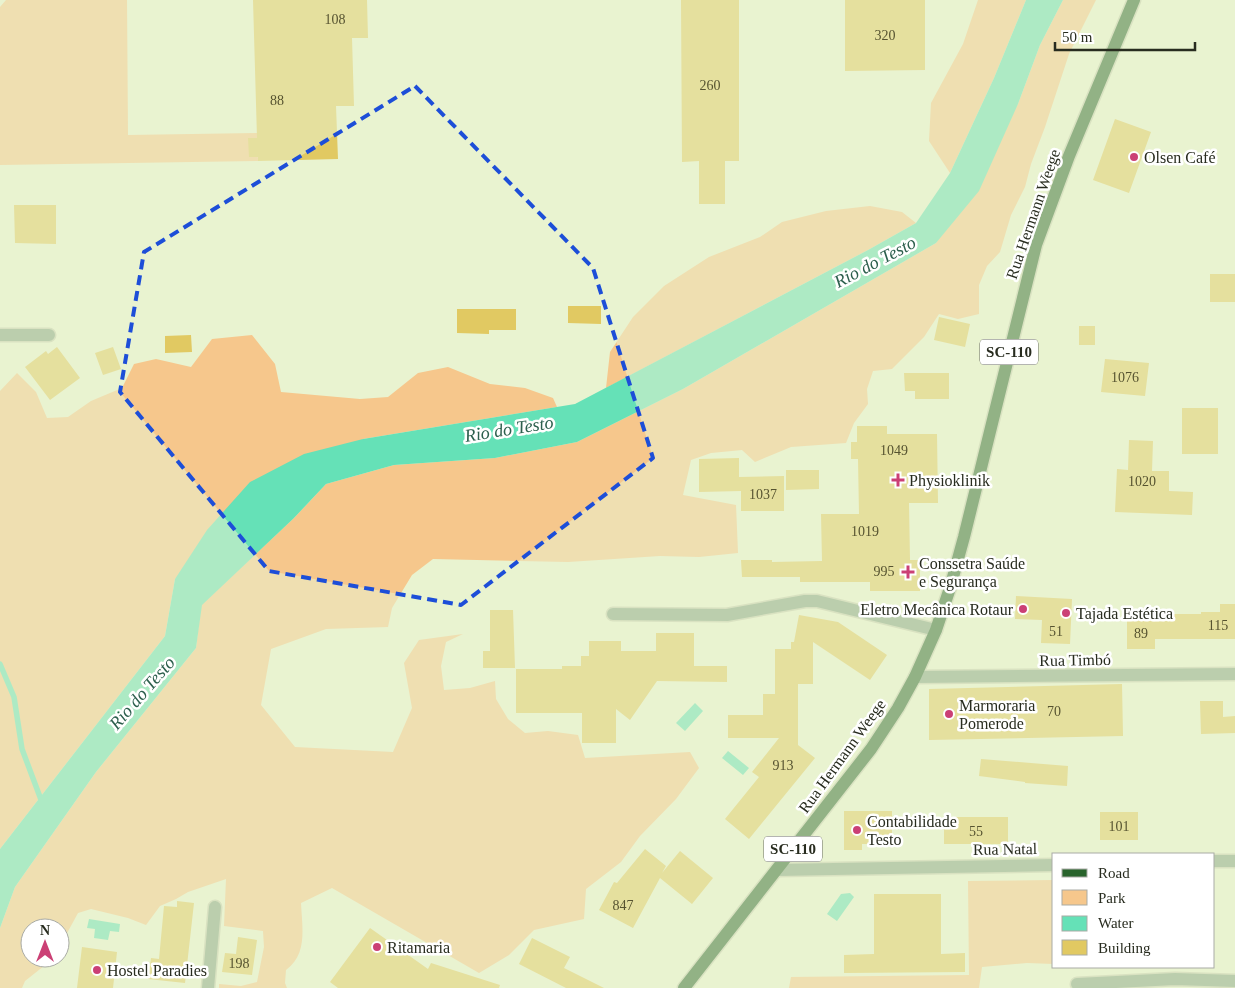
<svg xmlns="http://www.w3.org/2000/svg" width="1235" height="988" viewBox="0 0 1235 988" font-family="'Times New Roman',serif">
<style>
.green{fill:#f6c78c}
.water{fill:#65e1b7}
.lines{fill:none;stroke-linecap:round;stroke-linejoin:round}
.stream{stroke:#65e1b7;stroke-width:5.5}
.building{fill:#e1c962}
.street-casing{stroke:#c6cfb0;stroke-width:15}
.primary-casing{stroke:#c6cfb0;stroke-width:15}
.street{stroke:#84a384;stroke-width:12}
.primary{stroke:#29642c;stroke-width:12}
.marked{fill:none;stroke:#1d4ed8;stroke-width:4;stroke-dasharray:10 6;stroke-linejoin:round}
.poi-dot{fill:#cb4075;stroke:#fff;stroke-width:2}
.labels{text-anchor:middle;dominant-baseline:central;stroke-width:5;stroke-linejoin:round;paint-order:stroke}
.number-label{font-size:14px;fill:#565330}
.shield{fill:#fff;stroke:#686b62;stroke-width:1}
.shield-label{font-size:15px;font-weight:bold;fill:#282c1f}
.poi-label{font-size:16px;fill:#282c1f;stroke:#fff;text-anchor:start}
.street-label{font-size:16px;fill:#282c1f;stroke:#fff}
.water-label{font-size:18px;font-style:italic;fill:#2c5f4d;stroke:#fff}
</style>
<rect width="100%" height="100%" fill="#e9f3d0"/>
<path class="green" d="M6,0h121l1,135 129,-2 1,28 -258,4v-158z
M978,0h48l-32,78 -44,95 -21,-32 2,-38 32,-59z
M1063,0h33l-27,54 -24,73 -14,37 -6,23 -14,28 -11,37 -13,14 -8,19v29l-21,5 -19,-5 -15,23 -32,32 -19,2 -6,18 1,15 -14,19 -8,20 -55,4 -36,15 -13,-12 -31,3 -20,7 -8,35 53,10 2,48 -39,4 -39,-1 -92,6 -135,-3 -21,16 -20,33 -4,19 -62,2 -55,20 -10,56 34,42 98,5 19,-44 -8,-45 15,-23 44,-6 -17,8 -5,24 3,24 26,-2 25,-7 1,18 12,20 17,14 23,-2 30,4 7,23 105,-6 9,16 -23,31 -36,37 -19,26 -35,27 -2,30 -50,11 -25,25 -30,18 -147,-85 -31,15c1,24 7,51 -15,67l-1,13 2,5h-68v-4l22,2 16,-4 7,-35 -1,-16 -39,-5 2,-47 -38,13 -12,7 -16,7 -14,19 -18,-7 -37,-9 -13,4 -18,33v-18h-30v30h24l-29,23 -3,7h-22v-60l15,-41 81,-115 100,-124 5,-43 93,-87 32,-34 68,-19 101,-7 82,-16 106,-53 253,-146 82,-139 22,-59z
M870,206l32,6 14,11 -48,27 -262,138 4,-36 23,-35 31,-31 45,-29 51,-20 22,-15 44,-11z
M252,335l23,29 6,28 79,7 28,-2 30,-24 30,-6 42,17 35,4 28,10 4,9 -194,32 -188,140 -10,57 -165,213v-458l17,-18 19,19 11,26 21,-1 23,-16 31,-13 12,-24 22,-5 35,8 21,-28z
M1054,880v84l-27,-1 -45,4 -3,21h-190l2,-11 178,-2 -1,-94z"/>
<path class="water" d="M1026,0h37l-23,45 -22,59 -39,87 -43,52 -253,146 -106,53 -82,16 -101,7 -68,19 -32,34 -92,87 -6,43 -100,124 -81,115 -15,41v-79l165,-213 10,-57 32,-49 43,-48 54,-28 59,-15 212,-35 293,-154 48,-27 34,-50 44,-95z
M695,703l8,8 -18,20 -9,-8z
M728,751l21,17 -6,7 -21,-17z
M850,893l4,4 -17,24 -10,-7 14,-20z
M89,919l31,5 -1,8 -9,-1 -2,9 -14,-2 1,-9 -8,-1z"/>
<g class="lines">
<path class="stream" d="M0,664l14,33 8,52 21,56"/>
</g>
<path class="building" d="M253,0h114l1,38h-16l2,68h-18l2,53 -80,2v-4h-9l-1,-19h9z
M681,0h58v161h-14v43h-26v-43l-17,1z
M845,0h80v70l-80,1z
M1115,119l36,13 -22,61 -36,-13z
M14,205h42v39l-41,-1z
M1210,274h25v28h-25z
M568,306h33v18l-33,-1z
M457,309h59v21h-27v4l-32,-1z
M939,317l31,7 -5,23 -31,-7z
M1079,326h16v19h-16z
M191,335l1,17 -27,1v-17z
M57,347l23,31 -30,22 -25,-33 21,-16 2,3z
M113,347l8,22 -18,6 -8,-22z
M1105,359l44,4 -4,33 -44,-4z
M904,373h45v26h-34v-8h-10z
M1182,408h36v46h-36z
M857,426h30v8h50l1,69h-29l1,57h10v31h-50v-9h-70v-5h-58l-1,-17h31v2l50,-1 -1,-47h38l-1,-55h-7v-17h6z
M1129,440l24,1 -1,30h17v20l24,1 -1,23 -77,-3 2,-43 11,1z
M739,458v19l45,-1v35h-43v-20l-42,1v-33z
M786,470h33v19l-33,1z
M1016,596l56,3 -2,45 -29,-1 1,-23 -27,-1z
M1220,604h15v35h-80v10h-28v-31h32v-4h42v-2h19z
M490,610h23l2,58h-32v-17h7z
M799,615l39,7 49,33 -17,25 -57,-38v42h-15v61l17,13 -66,81 -24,-20 34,-42 -7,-5 27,-34h-51v-23h35v-21h12v-45h16v-7h3z
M656,633h38v33h33v16l-70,-1 -27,39 -14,-11v34h-34v-30h-66v-44h46v-3h19v-10h8v-15h32v10h35z
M1122,684l1,52 -194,4v-51z
M1200,701h23v16l12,-1v17l-34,1z
M981,759l87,7 -1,20 -42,-3v-1l-46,-6z
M844,811h48v33h-30v6h-18z
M1100,812h38v28h-38z
M944,817h64v27h-64z
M645,849l21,17 -4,7 18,-22 33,27 -21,26 -32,-26 -27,50 -34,-18 15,-28 3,1z
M874,894h67v60l24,-1v19l-121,1v-18l30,-1z
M177,901l17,2 -9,80 -37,-4 3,-21 8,1 5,-53 13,1z
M370,928l58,41 3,-6 69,22 -1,3h-161l-8,-6z
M238,937l19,3 -5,35 -30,-3 3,-19 11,1z
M532,938l38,19 -6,11 40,20h-38l-47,-24z
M82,947l35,5 -4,36h-36z"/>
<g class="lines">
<defs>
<path id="street" d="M0,335h49
M613,614l114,1 78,-14h12l119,29
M915,677l320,-3
M1214,861h21
M777,870l277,-5
M1077,984l98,-5 60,2
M208,988l7,-81"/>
<path id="primary" d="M684,988l187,-239 27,-41 17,-31 21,-47 14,-42 14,-51 72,-292 33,-89 65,-156"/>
</defs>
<use href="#street" class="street-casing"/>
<use href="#primary" class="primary-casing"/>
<use href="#street" class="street"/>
<use href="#primary" class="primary"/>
</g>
<path d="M0 0H1235V988H0ZM415,86l178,182 60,190 -192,147 -192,-34 -149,-179 24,-140z" fill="#e9f3d0" fill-opacity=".55" fill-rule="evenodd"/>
<path class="marked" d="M415,86l178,182 60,190 -192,147 -192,-34 -149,-179 24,-140z"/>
<g class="poi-dot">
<circle cx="1134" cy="157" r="5"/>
<path d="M895.5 472.5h5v5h5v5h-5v5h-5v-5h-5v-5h5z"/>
<path d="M905.5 564.5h5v5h5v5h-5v5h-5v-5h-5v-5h5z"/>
<circle cx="1023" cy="609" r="5"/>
<circle cx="1066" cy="613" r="5"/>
<circle cx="949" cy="714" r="5"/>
<circle cx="857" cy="830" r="5"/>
<circle cx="377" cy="947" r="5"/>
<circle cx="97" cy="970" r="5"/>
</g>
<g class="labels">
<g class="number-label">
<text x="335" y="19">108</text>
<text x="885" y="35">320</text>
<text x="710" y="85">260</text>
<text x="277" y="100">88</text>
<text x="1125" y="377">1076</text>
<text x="894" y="450">1049</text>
<text x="1142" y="481">1020</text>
<text x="763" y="494">1037</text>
<text x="865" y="531">1019</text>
<text x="884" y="571">995</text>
<text x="1218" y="625">115</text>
<text x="1056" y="631">51</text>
<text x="1141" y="633">89</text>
<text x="1054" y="711">70</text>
<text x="783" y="765">913</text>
<text x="1119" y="826">101</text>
<text x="976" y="831">55</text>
<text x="623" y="905">847</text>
<text x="239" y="963">198</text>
</g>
<g class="shield">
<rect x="980" y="339.5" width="58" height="25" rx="4"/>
<rect x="764" y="836.5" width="58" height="25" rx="4"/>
</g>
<g class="shield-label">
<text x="1009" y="352">SC-110</text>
<text x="793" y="849">SC-110</text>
</g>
<g class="poi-label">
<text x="1144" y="157">Olsen Café</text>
<text x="909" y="480">Physioklinik</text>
<text x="919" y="563">Conssetra Saúde<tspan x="919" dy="18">e Segurança</tspan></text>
<text x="1013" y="609" text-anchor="end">Eletro Mecânica Rotaur</text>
<text x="1076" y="613">Tajada Estética</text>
<text x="959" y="705">Marmoraria<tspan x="959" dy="18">Pomerode</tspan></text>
<text x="867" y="821">Contabilidade<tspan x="867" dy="18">Testo</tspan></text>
<text x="387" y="947">Ritamaria</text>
<text x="107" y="970">Hostel Paradies</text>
</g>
<g class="street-label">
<text transform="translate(1033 214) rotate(-71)">Rua Hermann Weege</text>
<text transform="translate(1075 660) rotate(-1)">Rua Timbó</text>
<text transform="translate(842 756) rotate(-54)">Rua Hermann Weege</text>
<text transform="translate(1005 849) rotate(-1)">Rua Natal</text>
</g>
<g class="water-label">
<text transform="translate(875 262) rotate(-28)">Rio do Testo</text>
<text transform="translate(509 429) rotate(-9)">Rio do Testo</text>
<text transform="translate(142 693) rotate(-49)">Rio do Testo</text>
</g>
</g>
<rect x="1052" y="853" width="162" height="115" fill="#ffffff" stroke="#a9aba5"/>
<rect x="1062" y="869" width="25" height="8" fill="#29642c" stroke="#a9aba5"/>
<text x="1098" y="878" font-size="15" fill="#282c1f">Road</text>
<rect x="1062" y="890" width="25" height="15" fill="#f6c78c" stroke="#a9aba5"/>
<text x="1098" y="903" font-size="15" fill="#282c1f">Park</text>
<rect x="1062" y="916" width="25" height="15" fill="#65e1b7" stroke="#a9aba5"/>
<text x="1098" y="928" font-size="15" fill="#282c1f">Water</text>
<rect x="1062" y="940" width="25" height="15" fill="#e1c962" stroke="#a9aba5"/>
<text x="1098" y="953" font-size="15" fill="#282c1f">Building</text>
<g transform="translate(45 943)"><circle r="24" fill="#ffffff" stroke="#a9aba5"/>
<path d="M0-4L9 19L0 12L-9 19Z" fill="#cb4075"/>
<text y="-8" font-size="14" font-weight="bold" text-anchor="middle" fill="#282c1f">N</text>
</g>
<path d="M1055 42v8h140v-8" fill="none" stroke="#282c1f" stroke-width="2.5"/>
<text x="1062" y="42" font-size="15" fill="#282c1f" stroke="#ffffff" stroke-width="4" paint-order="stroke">50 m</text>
</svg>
